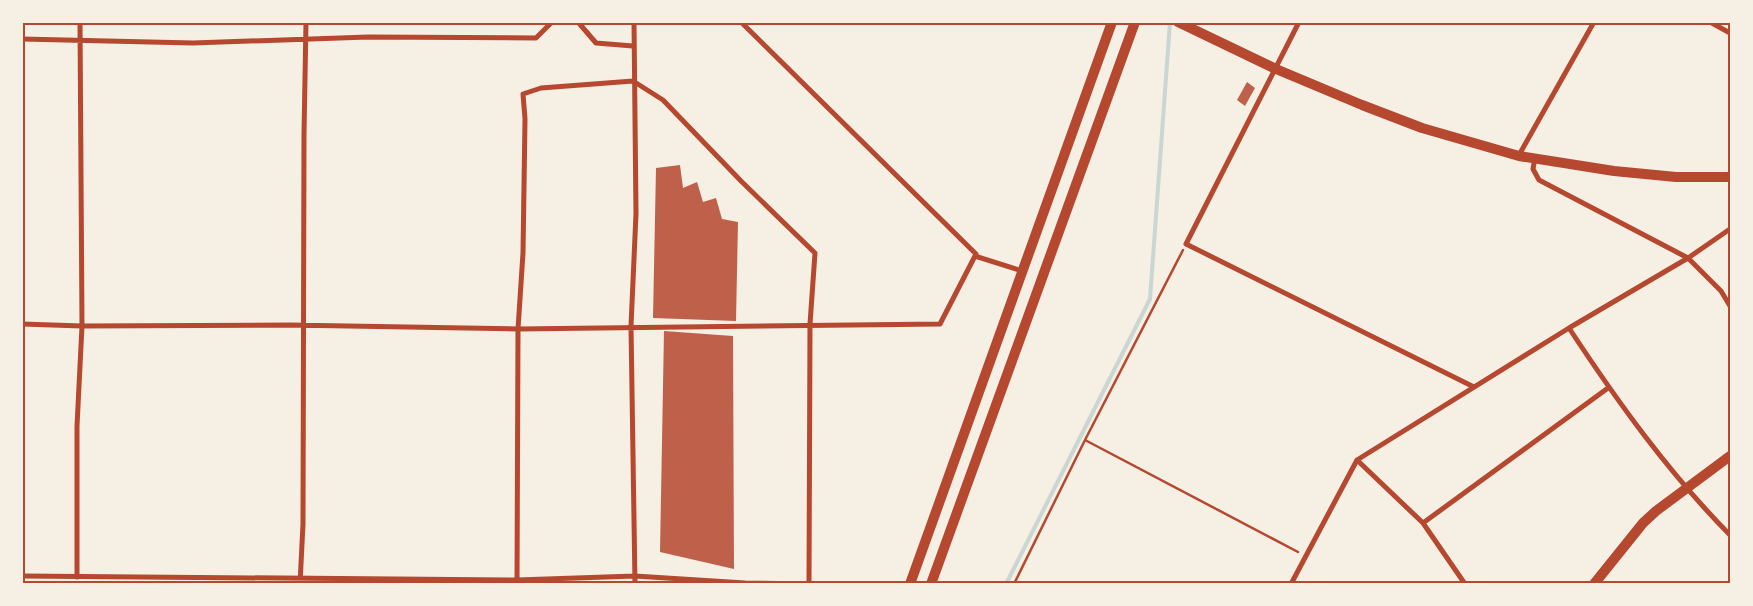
<svg xmlns="http://www.w3.org/2000/svg" width="1753" height="606" viewBox="0 0 1753 606" font-family="'Golos Text',sans-serif">
<style>
.lines{fill:none;stroke-linecap:round;stroke-linejoin:round}
.stream{stroke:#c9d6d2;stroke-width:4}
.building{fill:#bf614a}
.path{stroke:#b5482f;stroke-width:2.5}
.minor{stroke:#b5482f;stroke-width:5}
.secondary{stroke:#b5482f;stroke-width:10}
.neatline{fill:none;stroke:#b5482f;stroke-width:2}
</style>
<rect width="100%" height="100%" fill="#f6efe4"/>
<g class="lines">
<path class="stream" d="M1006,584l144,-285 20,-277"/>
</g>
<path class="building" d="M1247,82l8,6 -10,18 -8,-6z
M680,165l3,23 14,-6 6,20 13,-4 6,21 16,3 -2,99 -83,-3 3,-150z
M664,331l69,5 1,233 -74,-17z"/>
<g class="lines">
<path class="path" d="M1085,440l213,112
M1014,584l71,-144 98,-190"/>
<path class="minor" d="M578,22l18,21 37,3
M634,22l2,192 -5,112 4,258
M1299,22l-113,222 288,143
M1710,22l20,11
M22,39l171,4 175,-6 168,1 16,-16
M1519,155l75,-133
M1535,158l-2,11 6,11 149,78 33,33 9,15
M975,256l47,15
M22,324l60,2 207,-1 229,4 422,-5 36,-70 -235,-232
M1569,328c48,73 99,144 161,207
M1357,460l66,63 42,61
M1423,523l185,-135
M22,576l495,4 118,-4 110,7 66,1
M77,577v-151l5,-100 -2,-304
M300,584l3,-60 1,-390 2,-112
M517,584l1,-255 5,-76 2,-134 -2,-25 18,-6 92,-7 30,19 78,81 74,72 -5,71 -1,259
M1291,584l66,-124 212,-132 119,-70 42,-29"/>
<path class="secondary" d="M1178,22l98,47 86,36 60,23 97,28 95,15 62,6h54
M910,584l202,-562
M931,584l204,-562
M1594,584l49,-61 13,-12 74,-55"/>
</g>
<rect width="1753" height="606" fill="none" stroke="#f6efe4" stroke-width="48"/>
<rect x="24" y="24" width="1705" height="558" class="neatline"/>
</svg>
